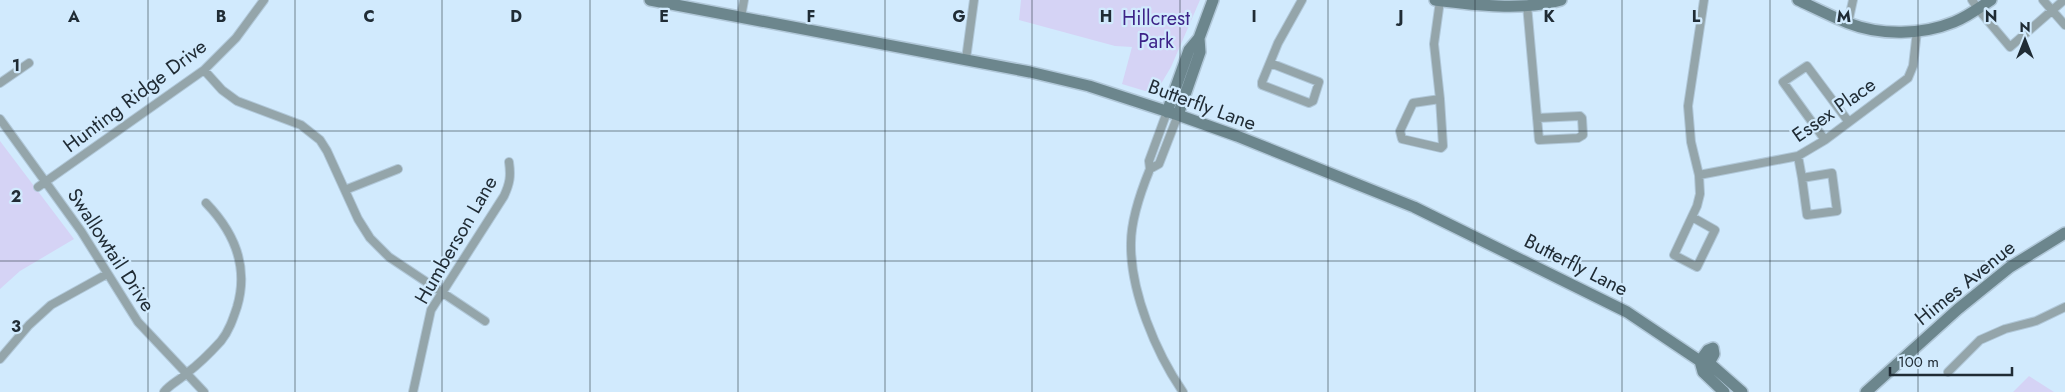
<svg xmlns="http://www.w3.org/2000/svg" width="2065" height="392" viewBox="0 0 2065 392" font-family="Jost,sans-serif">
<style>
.green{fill:#d5d3f5}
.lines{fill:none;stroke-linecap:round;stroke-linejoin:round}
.street-casing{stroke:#b1c8d9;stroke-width:10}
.secondary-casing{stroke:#b1c8d9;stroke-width:14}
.street{stroke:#94a5aa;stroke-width:8}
.secondary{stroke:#6c868d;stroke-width:11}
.grid{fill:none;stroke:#202c35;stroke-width:1;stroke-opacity:0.55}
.labels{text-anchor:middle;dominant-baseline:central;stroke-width:4.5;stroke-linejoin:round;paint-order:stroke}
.park-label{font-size:20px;fill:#3d2388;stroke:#d1eafd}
.street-label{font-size:20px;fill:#202c35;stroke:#d1eafd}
.grid-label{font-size:16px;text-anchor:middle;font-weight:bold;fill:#202c35;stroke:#d1eafd;stroke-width:4.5;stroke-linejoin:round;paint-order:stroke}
</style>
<rect width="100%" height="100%" fill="#d1eafd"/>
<path class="green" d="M1021,0h179l-29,67 -16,27 -33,-10 10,-37 -17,-1 -96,-26z
M0,141l74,98 -54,32 -20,18z
M2029,376l25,16h-41z"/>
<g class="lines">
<defs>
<path id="street" d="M1972,0l6,9 32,38 54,-47
M2043,0l22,25
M1440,1l-6,43 6,55
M1527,5l12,135 39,-2 5,-3 -1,-17 -2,-2 -43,2
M741,17l3,-17
M1848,23l5,-23
M966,59l8,-59
M1270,63l49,19 -6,19 -4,2 -47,-18v-3l16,-39 24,-43
M204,70l18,20 15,11 64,24 19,15 7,11 31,68 12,19 19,19 96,64
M0,83l29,-20
M1440,99l3,47 -2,2 -39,-9 -2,-8 13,-28z
M1167,112l-18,49 1,8c-9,22 -19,49 -19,74 -1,48 25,110 52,149
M0,119l81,112 57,91 66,70
M1825,140l-42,-58 24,-16 41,55
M1798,156l4,22 30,-5 5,38 -30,4 -5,-37
M1150,169l9,-5 19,-49
M1699,175l99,-19 27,-16 83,-62 5,-12 4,-35
M38,187l166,-117 32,-32 28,-38
M345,190l53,-21
M1692,217l23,13 -18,37 -23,-12 23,-49 3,-12 -1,-19 -8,-33 -3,-36 16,-106
M0,359l29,-34 22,-20 56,-31
M1948,372l32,-32 25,-11 31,-8 29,-14
M164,392c6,-8 16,-12 23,-19 12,-9 24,-21 34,-32 8,-10 12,-22 16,-34 12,-40 -3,-75 -31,-104
M413,392l18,-82 73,-114c6,-13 7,-20 5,-34"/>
<path id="secondary" d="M650,0l380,72 59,14 89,29 59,21 177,71 213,105 73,49 9,2 33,29
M1435,0c39,5 89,11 126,0
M1798,0c17,8 33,16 50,23 33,13 74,12 106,-1 13,-5 25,-14 37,-22
M1167,112l22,-62 10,-12 14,-38
M1178,115l22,-63 -1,-14
M1700,361l3,11 21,20
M1700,361l8,-11 5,-2 1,6 -5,9
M1866,392l92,-83 52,-42 55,-34"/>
</defs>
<use href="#street" class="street-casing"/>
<use href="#secondary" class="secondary-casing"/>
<use href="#street" class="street"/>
<use href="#secondary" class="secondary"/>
</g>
<path class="grid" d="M148,0v392M295,0v392M442,0v392M590,0v392M738,0v392M885,0v392M1032,0v392M1180,0v392M1328,0v392M1475,0v392M1622,0v392M1770,0v392M1918,0v392M0,131h2065M0,261h2065"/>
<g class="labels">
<g class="park-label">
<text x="1156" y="18">Hillcrest<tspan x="1156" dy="23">Park</tspan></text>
</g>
<g class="street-label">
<text transform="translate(135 96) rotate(-37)">Hunting Ridge Drive</text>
<text transform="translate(1202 105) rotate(20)">Butterfly Lane</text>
<text transform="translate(1834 110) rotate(-35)">Essex Place</text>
<text transform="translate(456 240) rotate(-60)">Humberson Lane</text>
<text transform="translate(111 250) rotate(57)">Swallowtail Drive</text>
<text transform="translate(1576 265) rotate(27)">Butterfly Lane</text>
<text transform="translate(1965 283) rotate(-39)">Himes Avenue</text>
</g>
</g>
<g class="grid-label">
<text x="74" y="22">A</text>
<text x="221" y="22">B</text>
<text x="369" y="22">C</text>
<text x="516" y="22">D</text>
<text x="664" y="22">E</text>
<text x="811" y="22">F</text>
<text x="959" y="22">G</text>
<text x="1106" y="22">H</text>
<text x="1254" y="22">I</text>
<text x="1401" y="22">J</text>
<text x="1549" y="22">K</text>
<text x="1696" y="22">L</text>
<text x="1844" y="22">M</text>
<text x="1991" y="22">N</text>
<text x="16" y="71">1</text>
<text x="16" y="202">2</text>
<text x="16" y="332">3</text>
</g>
<g transform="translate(2025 40)" stroke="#d1eafd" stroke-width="4" paint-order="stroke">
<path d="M0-4L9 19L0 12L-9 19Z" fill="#202c35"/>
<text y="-8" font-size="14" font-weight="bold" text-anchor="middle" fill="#202c35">N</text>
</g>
<path d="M1890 367v8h122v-8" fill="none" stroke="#202c35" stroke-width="2.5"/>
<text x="1898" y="367" font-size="15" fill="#202c35" stroke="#d1eafd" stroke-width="4" paint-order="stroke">100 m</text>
</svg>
